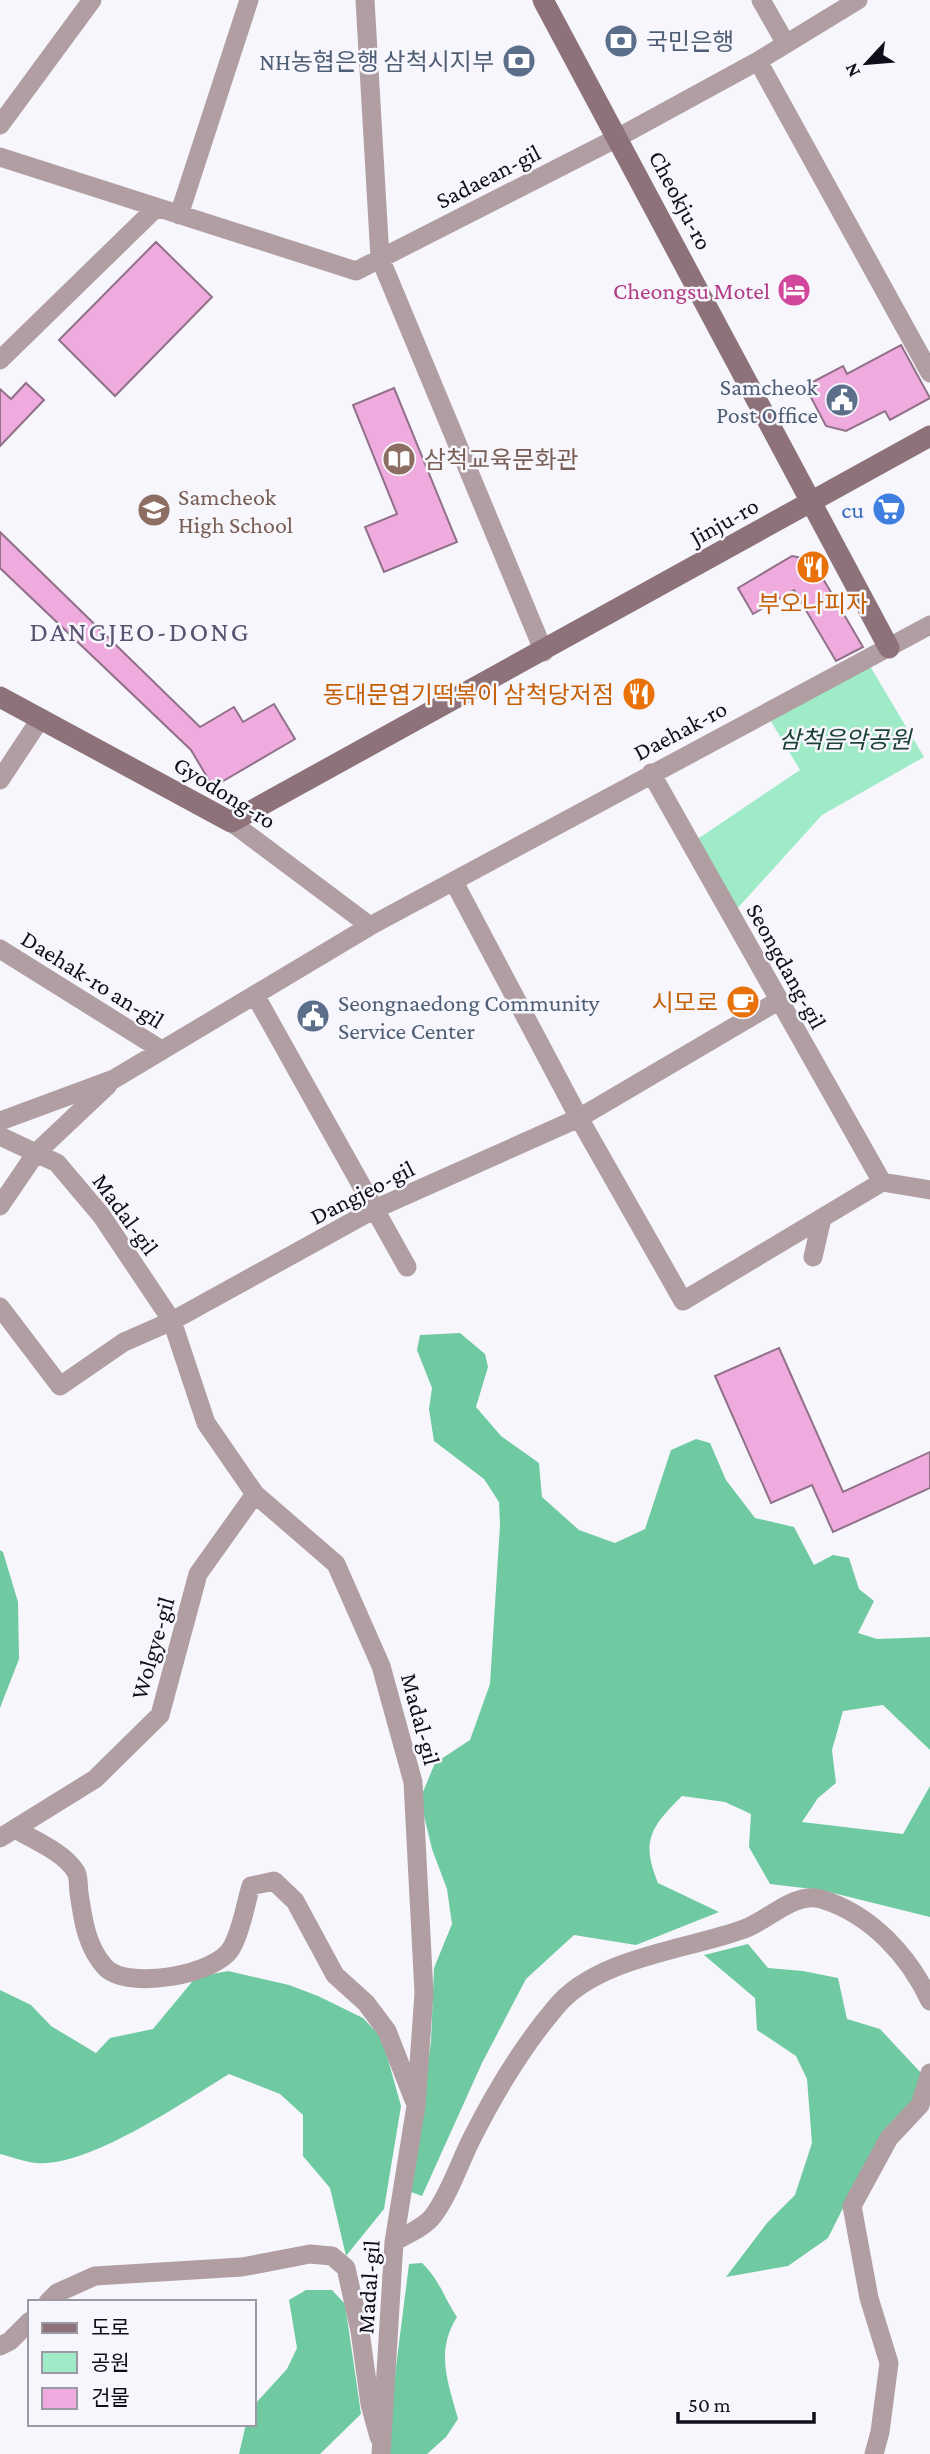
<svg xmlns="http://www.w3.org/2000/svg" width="930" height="2454" viewBox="0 0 930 2454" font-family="'Crimson Pro','Noto Sans KR',serif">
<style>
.green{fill:#9feac7}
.forest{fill:#6fcaa2}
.building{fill:#f0abde;stroke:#907188;stroke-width:2}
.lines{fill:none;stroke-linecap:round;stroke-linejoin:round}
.street{stroke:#b09ea2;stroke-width:19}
.secondary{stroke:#8d7379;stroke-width:21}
.labels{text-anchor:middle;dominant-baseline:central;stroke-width:5;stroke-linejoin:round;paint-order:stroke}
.service-label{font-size:24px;fill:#4e5e75;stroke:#f7f6fd;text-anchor:start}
.street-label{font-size:24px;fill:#110e1b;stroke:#f7f6fd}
.hotel-label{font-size:24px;fill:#b23c85;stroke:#f7f6fd;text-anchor:end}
.education-label{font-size:24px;fill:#785e54;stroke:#f7f6fd;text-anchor:start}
.shop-label{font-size:24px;fill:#366cbe;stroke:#f7f6fd;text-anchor:end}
.food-label{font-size:24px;fill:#c56008;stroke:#f7f6fd;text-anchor:end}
.park-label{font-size:24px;font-style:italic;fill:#1b4232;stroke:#f7f6fd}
.quarter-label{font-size:28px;letter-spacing:2px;fill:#595372;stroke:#f7f6fd}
</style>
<rect width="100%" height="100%" fill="#f7f6fd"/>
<path class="green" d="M870,666l54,91 -102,58 -87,96 -39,-71 104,-70 -31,-52z"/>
<path class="forest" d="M460,1333l25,21 3,13 -12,40 25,29 38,27 3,34 37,33 36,13 30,-14 26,-79 25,-11 14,4 16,37 29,38 39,9 20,38 19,-10 16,3 10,31 15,12 -16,32 19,6 53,-2v113l-47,-45 -40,6 -11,39 4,33 -18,15 -16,24 101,12 27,-48v131l-109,-27 -51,-6 -21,-37 2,-33 -26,-12 -43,-6c-30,30 -42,44 -24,87l61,29 -83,33 -62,-10 -48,44 -44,84 -60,133 -11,-4 20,-151 3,-73 18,-44 -5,-35 -15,-40 -12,-50 15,-36 35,-23 20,-56 10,-159 -1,-23 -15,-23 -50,-38 -5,-32 3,-21 -15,-38 3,-15z
M0,1550l3,2 15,50 1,57 -19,49z
M748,1944l20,24 35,3 35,7 9,41 33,10 43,46 -10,28 -66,97 -19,38 -40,28 -62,11 41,-54 28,-28 17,-52 -5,-64 -11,-23 -39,-26 -2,-32 -51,-43z
M228,1971l61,14 29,11 45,22 19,20 19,68 -17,103 -38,47 -16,-68 -27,-32v-41l-23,-21 -51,-20c-44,27 -141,94 -193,89 -11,-1 -24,-6 -36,-9v-164l31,15 20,21 45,27 14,-15 43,-9 43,-52z
M422,2263c19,19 21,33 35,54 -22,35 -9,65 1,102l-12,18 -19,17h-42l24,-190z
M306,2290h26l13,14 16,110 -41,40h-81l7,-30h8l1,-20 32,-35 10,-21 -8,-48z"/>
<path class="building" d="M156,242l56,55 -97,99 -56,-56z
M901,345l29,53 -40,22 -5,-9 -39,20 -20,-5 -21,-40 38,-20 4,8z
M26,383l18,17 -44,46v-57l11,10z
M394,388l63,154 -73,30 -19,-45 32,-13 -44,-109z
M0,532l200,195 34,-20 9,15 31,-18 21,35 -82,48 -22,-37 -191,-182z
M792,556l20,4 51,87 -27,14 -42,-71 -41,24 -15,-26z
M779,1348l64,144 87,-40v36l-97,44 -21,-47 -41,18 -56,-127z"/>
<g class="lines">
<path class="street" d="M365,0l15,258 164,394
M761,0l25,44
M758,61l172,312
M0,125l92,-125
M0,157l356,114 261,-133 141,-77 100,-61
M179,215l70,-215
M0,360l156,-152
M651,773l231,409 48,8
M0,780l41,-62
M231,822l139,104
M454,882l125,236 104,183 199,-119
M0,949l160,100
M255,995l152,272
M0,1121l114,-42 256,-153 560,-301
M0,1136l57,27 44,52 71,106 34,102 49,71 81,70 45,102 32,116 11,211 -8,113 -22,136 -13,212
M0,1206l36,-53 72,-68
M813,1257l9,-39
M0,1307l60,79 64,-44 48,-21 203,-112 204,-91 199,-117
M15,1829c19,11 49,23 61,43 3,5 2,15 3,21 4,26 7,53 26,74 21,24 113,8 127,-20 10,-18 13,-42 19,-61l23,-5 21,20 40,74 31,28 21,28 27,69
M0,1838l95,-59 65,-64 38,-141 57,-80
M394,2242c11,-7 31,-15 39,-26 16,-21 26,-52 38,-76 23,-46 51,-93 85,-133 41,-50 131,-57 188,-78 23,-8 51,-38 77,-30 50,15 88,57 109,102
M48,2302l9,-9 38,-17 147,-9 68,-13 22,2 14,12 14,63 10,73 9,33
M0,2346l10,-5 20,-20
M874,2454l6,-22 9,-69 -20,-65 -17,-92 37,-68 31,-33 10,-32"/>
<path class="secondary" d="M543,0l346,648
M0,697l231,125 699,-386"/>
</g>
<defs>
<symbol id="bank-disc" viewBox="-11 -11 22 22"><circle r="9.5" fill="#5c6f8a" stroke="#f7f6fd"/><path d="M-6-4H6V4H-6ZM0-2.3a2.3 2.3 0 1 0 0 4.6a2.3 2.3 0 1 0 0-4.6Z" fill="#fff"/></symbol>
<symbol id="hotel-disc" viewBox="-11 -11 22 22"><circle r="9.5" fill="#d1479c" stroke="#f7f6fd"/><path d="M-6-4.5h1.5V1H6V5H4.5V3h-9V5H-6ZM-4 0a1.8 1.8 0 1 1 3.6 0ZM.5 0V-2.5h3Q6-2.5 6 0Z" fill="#fff"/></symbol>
<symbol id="civic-disc" viewBox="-11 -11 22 22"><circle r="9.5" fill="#5c6f8a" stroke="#f7f6fd"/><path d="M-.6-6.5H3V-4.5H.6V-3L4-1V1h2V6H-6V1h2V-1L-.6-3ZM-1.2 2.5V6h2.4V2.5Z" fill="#fff"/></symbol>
<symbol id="library-disc" viewBox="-11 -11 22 22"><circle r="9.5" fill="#8d6e63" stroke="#f7f6fd"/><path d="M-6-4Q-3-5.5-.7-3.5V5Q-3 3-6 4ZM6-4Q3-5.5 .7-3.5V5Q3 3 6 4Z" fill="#fff"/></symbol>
<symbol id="supermarket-disc" viewBox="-11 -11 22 22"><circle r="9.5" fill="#3f7fe0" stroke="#f7f6fd"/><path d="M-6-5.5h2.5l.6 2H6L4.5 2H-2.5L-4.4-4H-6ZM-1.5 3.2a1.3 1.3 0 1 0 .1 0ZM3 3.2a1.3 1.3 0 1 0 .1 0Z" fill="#fff"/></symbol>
<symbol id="school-disc" viewBox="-11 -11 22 22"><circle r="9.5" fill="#8d6e63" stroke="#f7f6fd"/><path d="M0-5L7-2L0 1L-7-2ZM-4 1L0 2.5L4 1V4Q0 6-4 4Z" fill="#fff"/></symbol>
<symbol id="restaurant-disc" viewBox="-11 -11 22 22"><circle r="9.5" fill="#e8710a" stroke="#f7f6fd"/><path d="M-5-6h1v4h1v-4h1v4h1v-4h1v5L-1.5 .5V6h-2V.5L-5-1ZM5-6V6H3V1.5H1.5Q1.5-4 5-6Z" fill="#fff"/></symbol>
<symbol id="cafe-disc" viewBox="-11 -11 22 22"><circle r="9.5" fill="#e8710a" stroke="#f7f6fd"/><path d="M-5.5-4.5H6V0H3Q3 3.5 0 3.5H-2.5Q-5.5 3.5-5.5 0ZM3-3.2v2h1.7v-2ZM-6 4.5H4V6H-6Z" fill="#fff"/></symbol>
</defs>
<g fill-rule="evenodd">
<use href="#bank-disc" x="602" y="22" width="38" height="38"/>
<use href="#bank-disc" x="500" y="42" width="38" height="38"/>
<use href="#hotel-disc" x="775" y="271" width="38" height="38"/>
<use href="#civic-disc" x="823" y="381" width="38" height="38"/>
<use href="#library-disc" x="380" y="440" width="38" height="38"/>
<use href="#supermarket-disc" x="870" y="490" width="38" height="38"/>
<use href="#school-disc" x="135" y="491" width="38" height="38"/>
<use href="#restaurant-disc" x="794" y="548" width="38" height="38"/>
<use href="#restaurant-disc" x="620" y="675" width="38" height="38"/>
<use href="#cafe-disc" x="724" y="983" width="38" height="38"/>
<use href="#civic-disc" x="294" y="997" width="38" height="38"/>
</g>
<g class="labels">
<g class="service-label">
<text x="646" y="41">국민은행</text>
<text x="494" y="61" text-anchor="end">NH농협은행 삼척시지부</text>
<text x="818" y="386" text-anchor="end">Samcheok<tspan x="818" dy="28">Post Office</tspan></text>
<text x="338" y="1002">Seongnaedong Community<tspan x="338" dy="28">Service Center</tspan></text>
</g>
<g class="street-label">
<text transform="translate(488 176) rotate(-27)">Sadaean-gil</text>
<text transform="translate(681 200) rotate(62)">Cheokju-ro</text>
<text transform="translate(724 521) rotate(-29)">Jinju-ro</text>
<text transform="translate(680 730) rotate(-28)">Daehak-ro</text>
<text transform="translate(225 792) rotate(32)">Gyodong-ro</text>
<text transform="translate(787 966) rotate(61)">Seongdang-gil</text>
<text transform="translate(93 979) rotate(32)">Daehak-ro an-gil</text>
<text transform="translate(362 1192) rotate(-27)">Dangjeo-gil</text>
<text transform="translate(126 1214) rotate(54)">Madal-gil</text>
<text transform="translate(152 1648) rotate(-74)">Wolgye-gil</text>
<text transform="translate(421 1719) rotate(75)">Madal-gil</text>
<text transform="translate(368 2287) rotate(-86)">Madal-gil</text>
</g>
<g class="hotel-label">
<text x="770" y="290">Cheongsu Motel</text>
</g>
<g class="education-label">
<text x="424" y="459">삼척교육문화관</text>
<text x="178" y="496">Samcheok<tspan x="178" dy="28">High School</tspan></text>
</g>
<g class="shop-label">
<text x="864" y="509">cu</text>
</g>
<g class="food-label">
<text x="813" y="603" text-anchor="middle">부오나피자</text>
<text x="614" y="694">동대문엽기떡볶이 삼척당저점</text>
<text x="718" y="1002">시모로</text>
</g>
<g class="park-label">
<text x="845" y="739">삼척음악공원</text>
</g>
<g class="quarter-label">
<text x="140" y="631">DANGJEO-DONG</text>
</g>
</g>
<rect x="28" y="2300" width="228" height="126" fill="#f7f6fd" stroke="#9b99a3" stroke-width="2"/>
<rect x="42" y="2323" width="35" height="10" fill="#8d7379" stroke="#9b99a3" stroke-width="2"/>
<text x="91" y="2335" font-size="21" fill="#110e1b">도로</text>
<rect x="42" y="2352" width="35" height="21" fill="#9feac7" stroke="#9b99a3" stroke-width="2"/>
<text x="91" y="2370" font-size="21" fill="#110e1b">공원</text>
<rect x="42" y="2388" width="35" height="21" fill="#f0abde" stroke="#9b99a3" stroke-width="2"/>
<text x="91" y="2405" font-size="21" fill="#110e1b">건물</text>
<g transform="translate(867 63) rotate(244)" stroke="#f7f6fd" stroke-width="5" paint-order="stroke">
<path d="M0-5L12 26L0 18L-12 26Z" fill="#110e1b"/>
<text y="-10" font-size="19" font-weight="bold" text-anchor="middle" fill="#110e1b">N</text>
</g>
<path d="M678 2412v10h136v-10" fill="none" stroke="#110e1b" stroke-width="3.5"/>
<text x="688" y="2412" font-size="21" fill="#110e1b" stroke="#f7f6fd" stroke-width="5" paint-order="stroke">50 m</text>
</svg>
